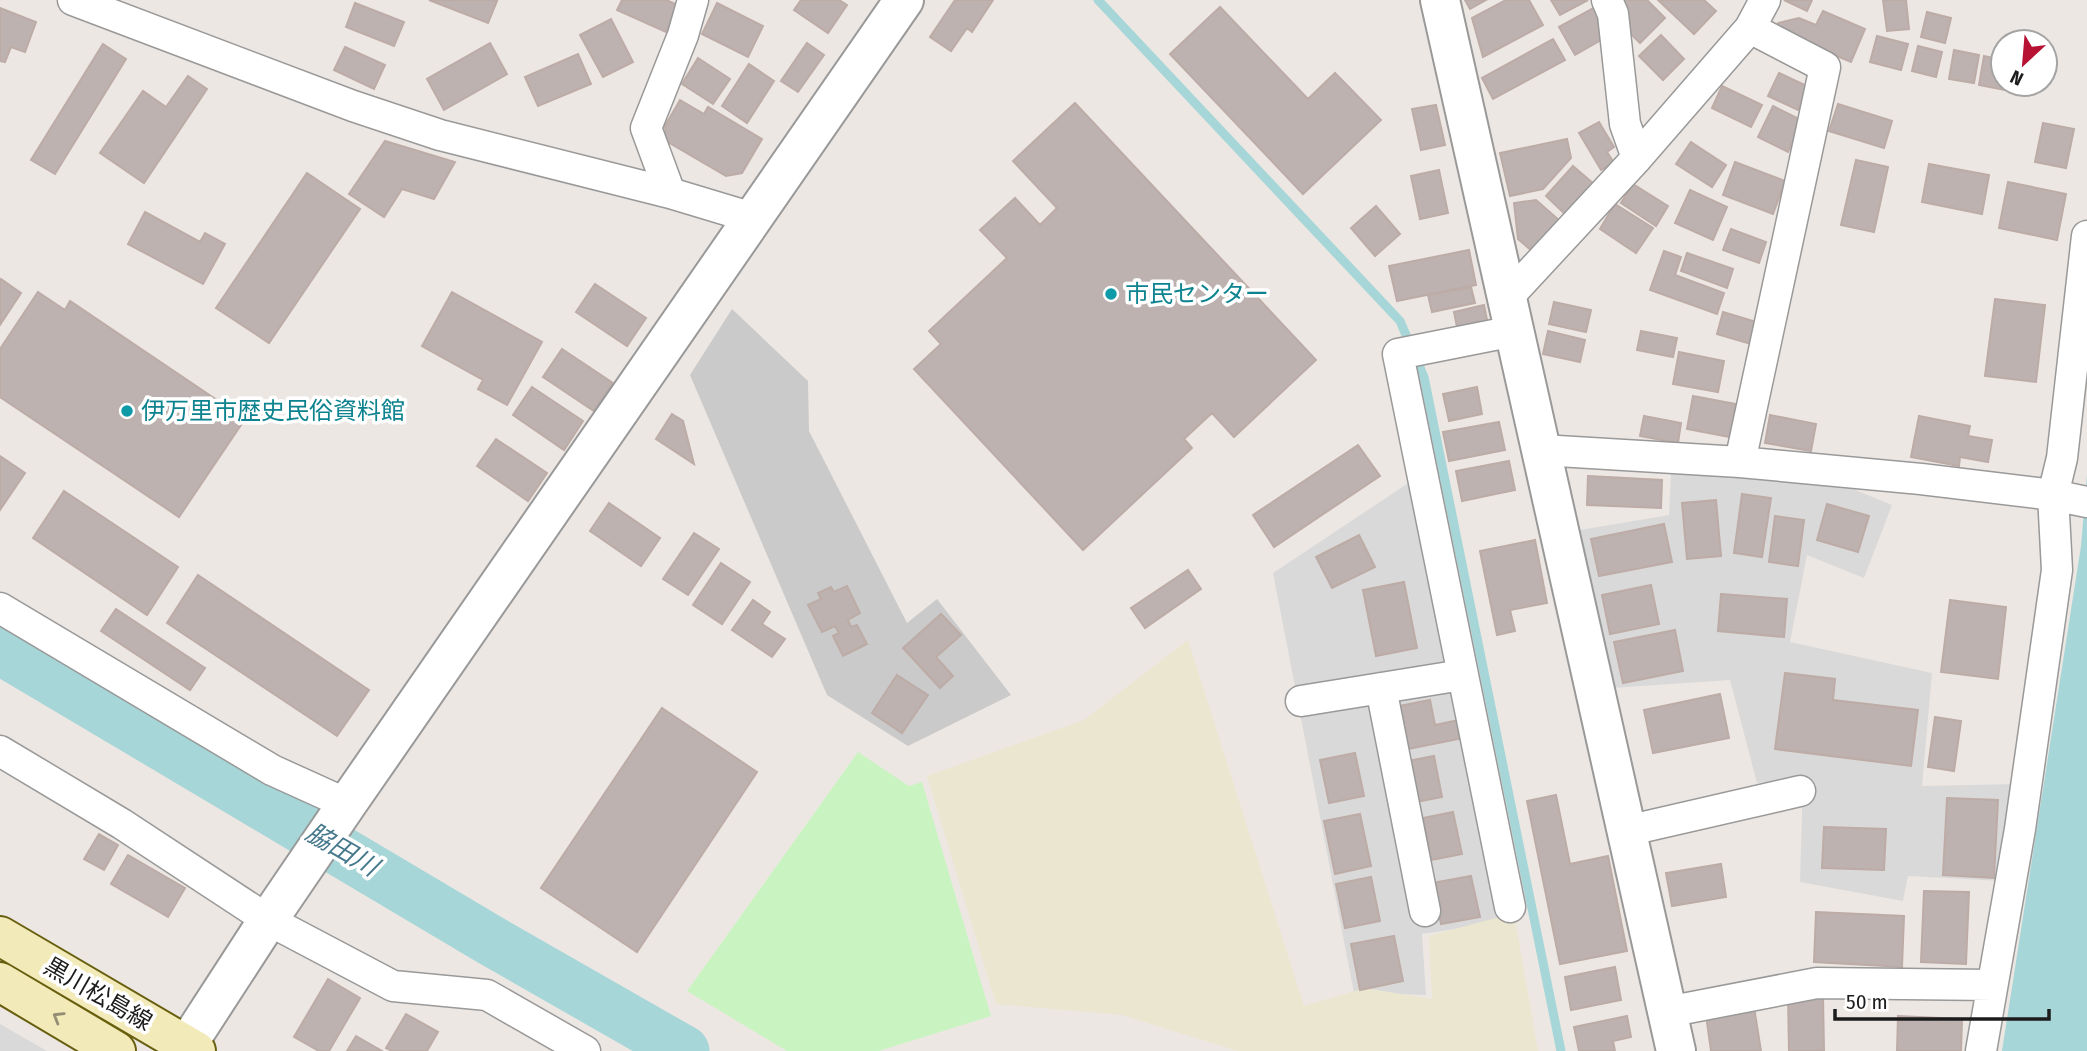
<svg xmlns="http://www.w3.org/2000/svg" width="2087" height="1051" viewBox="0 0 2087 1051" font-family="'Fira Sans Condensed','Noto Sans JP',sans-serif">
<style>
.residential{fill:#dad9d9}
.religious{fill:#cacaca}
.farmland{fill:#eae6cf}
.park{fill:#c9f4c2}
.water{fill:#a6d6d7}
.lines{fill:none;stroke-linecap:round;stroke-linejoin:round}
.stream{stroke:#a6d6d7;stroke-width:9}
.river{stroke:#a6d6d7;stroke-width:51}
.building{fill:#bdb2b0;stroke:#bdaba6;stroke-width:2}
.minor-casing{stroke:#999;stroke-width:33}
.tertiary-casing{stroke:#999;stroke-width:42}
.secondary-casing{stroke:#685f0e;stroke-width:42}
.minor{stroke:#fff;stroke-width:30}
.tertiary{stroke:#fff;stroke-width:38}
.secondary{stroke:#f3eaba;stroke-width:38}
.oneway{stroke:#928d73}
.culture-dot{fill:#0f9aa8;stroke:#fff;stroke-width:2.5}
.labels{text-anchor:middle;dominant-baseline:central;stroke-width:7;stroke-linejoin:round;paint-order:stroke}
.culture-label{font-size:24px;fill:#0d838f;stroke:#fff;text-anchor:start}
.street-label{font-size:24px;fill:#1c1c1c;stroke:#fff}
.water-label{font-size:26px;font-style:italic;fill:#47798d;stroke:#fff}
</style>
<rect width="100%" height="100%" fill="#ede7e3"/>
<path class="residential" d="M1804,469l88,36 -28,73 -57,-23 -17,87 142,31 -10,113 96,-2 -17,97 -93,-5 -5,25 -103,-19 3,-102 -46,3 -27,-103 -118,8 -32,-158 89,-15 2,-41z
M1413,480l95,441 -86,13 4,61 -72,-2 -81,-420z
M0,1024l47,27h-47z"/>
<path class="religious" d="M732,309l76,72 1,50 98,192 30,-24 74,96 -103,51 -81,-51 -137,-320z"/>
<path class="farmland" d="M1188,640l116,366 61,-18 67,11 -3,-63 85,-23 24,138h-300l-116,-36 -126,-11 -69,-228 157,-56z"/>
<path class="park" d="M858,752l51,34 13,-4 69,234 -112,35h-92l-100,-60z"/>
<path class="water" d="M2087,475v576h-85l79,-505z"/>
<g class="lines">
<path class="stream" d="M1098,0l302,321 24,56 137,674"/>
<path class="river" d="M0,649l490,291 194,111"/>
</g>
<path class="building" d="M429,0h64l4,1 -9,22z
M622,0h44l12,5 -12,27 -49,-22z
M801,0h38l8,5 -19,28 -34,-23z
M955,0h38l-21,32 -5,-4 -16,23 -21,-14z
M1465,0h21l-16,9z
M1506,0h23l14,25 -60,32 -11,-39z
M1551,0h37l-28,15z
M1623,0h24l18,18 -25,25 -14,-14z
M1658,0h46l12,11 -22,23z
M1784,0h28l-5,11z
M1883,0h23l3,29 -22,2z
M355,3l49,19 -10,24 -48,-19z
M717,3l46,23 -15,31 -46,-23z
M1599,5l9,31 -33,19 -16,-28z
M1220,7l88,92 27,-26 46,47 -78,74 -133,-140z
M0,8l36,14 -11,30 -14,-5 -6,15 -5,-1z
M1823,11l42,18 -14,33 -76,-32 3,-7 21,-5 17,7z
M1927,12l24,6 -6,25 -24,-6z
M611,19l22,43 -30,15 -23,-42z
M1661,35l23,24 -21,21 -24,-24z
M1877,36l31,8 -7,26 -31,-8z
M1553,39l12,21 -72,39 -11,-21z
M490,43l17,31 -63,36 -17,-31z
M807,43l17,12 -26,37 -17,-11z
M103,44l23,15 -71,115 -24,-14z
M1918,46l24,6 -6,25 -24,-6z
M345,47l40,18 -11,24 -40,-19z
M1954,50l25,5 -5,28 -25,-4z
M578,54l13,30 -53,22 -13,-29z
M1984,56l19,4v24h25l-2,10 -47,-9z
M698,58l32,21 -17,25 -31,-20z
M749,64l25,17 -27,42 -25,-17z
M1779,73l30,14 -11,23 -30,-14z
M188,76l19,13 -63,94 -44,-30 43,-62 23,16z
M1722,86l40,19 -11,22 -39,-19z
M680,100l24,14 4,-7 54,32 -20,34 -16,3 -60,-35 -1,-15z
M1075,103l241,257 -82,77 -22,-24 -28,26 8,9 -109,102 -169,-181 27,-25 -12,-13 78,-73 -27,-28 35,-32 25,27 17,-17 -44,-47z
M1838,104l54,17 -8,27 -55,-17z
M1436,105l9,40 -24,5 -9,-41z
M1773,106l30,15 -15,31 -30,-15z
M1599,122l15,25 -7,5 7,11 -13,7 -22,-37z
M2043,123l31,6 -8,39 -31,-6z
M1567,139l4,19 -28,31 -33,7 -10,-43z
M385,141l70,21 -21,37 -32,-10 -18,28 -35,-23z
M1691,142l35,23 -14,22 -36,-23z
M1856,160l32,7 -14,65 -33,-7z
M1735,162l50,19 -12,33 -50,-19z
M1929,164l60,11 -7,39 -60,-12z
M1573,166l21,18 -28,31 -20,-19z
M1439,170l9,43 -28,6 -9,-43z
M307,173l53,36 -91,134 -53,-35z
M2008,182l58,12 -9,46 -58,-12z
M1633,184l35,22 -12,20 -35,-23z
M1690,190l37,17 -14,33 -38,-17z
M1536,200l24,21 -28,30 -14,-12 -4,-36z
M1615,204l38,24 -17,25 -36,-24z
M1376,206l24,28 -25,22 -24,-28z
M145,212l55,30 5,-9 20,11 -22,40 -75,-40z
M1731,229l35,13 -7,21 -36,-13z
M1469,250l7,35 -79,16 -8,-35z
M1664,251l17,6 -6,18 49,18 -7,21 -67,-24z
M1687,253l46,16 -6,19 -46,-17z
M1,279l20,14 -21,32v-44z
M595,284l51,34 -19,28 -51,-34z
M1471,287l4,16 -43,9 -4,-17z
M38,292l27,18 5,-9 175,118 -66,98 -179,-120v-48z
M452,292l90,50 -35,63 -29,-16 5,-9 -61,-34z
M1995,299l50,6 -9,77 -51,-6z
M1554,302l37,8 -5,22 -37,-8z
M1484,305l4,20 -30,7 -4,-20z
M1723,312l33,10 -5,22 -34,-10z
M1548,331l37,9 -5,22 -37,-8z
M1641,331l36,7 -4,19 -36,-7z
M562,349l51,34 -19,28 -51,-34z
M1679,352l45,9 -6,31 -45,-8z
M532,387l51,34 -19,29 -51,-35z
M1477,387l5,27 -33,7 -6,-27z
M1693,396l43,8 -6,33 -43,-8z
M672,414l11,7 11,43 -38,-25z
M1770,415l46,9 -5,27 -46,-8z
M1644,416l37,7 -3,20 -38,-7z
M1919,416l51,10 -2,10 24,4 -4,22 -28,-5 -1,9 -48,-9z
M1499,422l6,28 -56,11 -6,-29z
M496,439l51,34 -19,28 -51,-35z
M1358,445l22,31 -106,71 -21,-32z
M0,456l25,17 -25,37z
M1509,461l6,29 -53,11 -6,-30z
M1588,476l74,4 -1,28 -74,-3z
M64,491l114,76 -31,48 -114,-77z
M1742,494l29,4 -9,59 -28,-4z
M1716,500l5,56 -34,3 -5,-56z
M609,503l51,35 -19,28 -51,-35z
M1827,504l42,12 -11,36 -41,-12z
M1775,516l29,4 -6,46 -29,-4z
M1664,524l8,38 -73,14 -8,-37z
M694,533l25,16 -31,46 -25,-16z
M1359,535l16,32 -43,21 -16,-31z
M1535,540l12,63 -37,7 5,21 -18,4 -17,-84z
M721,563l29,19 -28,42 -29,-19z
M1188,570l13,19 -56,39 -14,-20z
M198,575l171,115 -32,46 -170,-113z
M1404,582l13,66 -41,8 -13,-66z
M1651,585l8,39 -49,10 -8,-39z
M847,586l13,27 -12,7 3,7 6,-2 10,19 -24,12 -10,-20 6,-3 -4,-7 -13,6 -14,-27 13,-6 -3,-6 13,-6 3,5z
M1721,594l66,5 -3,38 -66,-6z
M753,600l17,12 -8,12 23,15 -13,18 -40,-27z
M1950,600l56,7 -8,72 -57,-7z
M116,609l89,59 -15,22 -89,-59z
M941,614l20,21 -25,22 17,19 -13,12 -37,-40z
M1675,630l8,41 -60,12 -9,-41z
M1785,673l50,6 -2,21 85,10 -7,56 -136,-17z
M897,675l31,20 -26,38 -30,-20z
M1720,694l9,44 -76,15 -9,-43z
M1430,700l5,25 24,-5 4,18 -55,11 -9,-43z
M662,708l95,64 -120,180 -96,-64z
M1935,717l26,4 -7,50 -26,-4z
M1355,753l9,43 -35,7 -9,-43z
M1434,756l8,41 -26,5 -8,-41z
M1556,795l14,69 38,-8 19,95 -67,13 -33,-163z
M1947,798l51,2 -4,78 -51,-3z
M1453,812l9,42 -31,6 -8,-42z
M1360,814l11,52 -36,8 -11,-53z
M1824,827l62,2 -2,41 -62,-2z
M99,834l19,11 -14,25 -20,-11z
M128,855l57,33 -17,29 -57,-33z
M1721,864l5,33 -54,9 -6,-33z
M1471,876l9,41 -39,7 -9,-41z
M1371,877l9,44 -35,7 -9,-44z
M1924,891l45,1 -3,72 -45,-2z
M1816,912l88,4 -2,51 -88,-5z
M1394,936l9,45 -43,9 -9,-46z
M1615,967l6,33 -50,10 -6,-33z
M328,979l32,19 -31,53h-10l-25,-14z
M1788,996h35l1,55h-35z
M1754,1007l7,44h-50l-5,-36z
M406,1014l32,18 -11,19h-35l-6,-3z
M1627,1016l4,21 -18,4 2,10h-36l-5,-24z
M1898,1016l64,3 -1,32h-64z
M356,1036l26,15h-35z"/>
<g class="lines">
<defs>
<path id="minor" d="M73,0l280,106 87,29 230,58 83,25
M1607,0l6,14 12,110 12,34
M670,193l-24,-65 37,-93 10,-35
M1507,298l130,-140 113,-130 15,-28
M1541,450l199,12 181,17 132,16 34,7
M1740,462l85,-395 -75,-39
M0,608l272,162 75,34
M1381,688l44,223
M1301,701l161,-26
M0,751l122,73 146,96 125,66 94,9 98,56
M1626,831l174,-40
M1510,907l-112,-553 116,-23
M1667,1012l150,-29 175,2
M1981,1051l39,-222 37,-259 -4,-75 9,-37 25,-222"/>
<path id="tertiary" d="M1440,0l236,1051
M183,1051l85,-131 79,-116 557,-804"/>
<path id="secondary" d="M0,936l196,115
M0,982l116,69"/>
</defs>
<use href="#minor" class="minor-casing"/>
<use href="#tertiary" class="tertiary-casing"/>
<use href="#secondary" class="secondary-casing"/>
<use href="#minor" class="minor"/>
<use href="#tertiary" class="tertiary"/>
<use href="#secondary" class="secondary"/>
</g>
<defs><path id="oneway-chevron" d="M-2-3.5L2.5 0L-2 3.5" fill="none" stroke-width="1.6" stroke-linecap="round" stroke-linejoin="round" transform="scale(1.75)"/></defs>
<use class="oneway" href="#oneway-chevron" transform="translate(58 1017) rotate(-149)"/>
<g class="culture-dot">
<circle cx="1111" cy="294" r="7"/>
<circle cx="127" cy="411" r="7"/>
</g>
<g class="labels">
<g class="culture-label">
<text x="1125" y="294">市民センター</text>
<text x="141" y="411">伊万里市歴史民俗資料館</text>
</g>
<g class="street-label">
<text transform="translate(98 994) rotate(30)">黒川松島線</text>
</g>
<g class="water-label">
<text transform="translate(342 850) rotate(30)">脇田川</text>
</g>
</g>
<g transform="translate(2024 63) rotate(206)"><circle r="33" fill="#ffffff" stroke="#a4a4a4" stroke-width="2"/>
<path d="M0-5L12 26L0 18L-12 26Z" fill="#b71134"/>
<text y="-10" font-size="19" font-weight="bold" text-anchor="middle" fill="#1c1c1c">N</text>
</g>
<path d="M1835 1009v10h214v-10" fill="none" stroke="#1c1c1c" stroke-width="3.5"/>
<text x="1846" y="1009" font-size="21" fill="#1c1c1c" stroke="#ffffff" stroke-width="5" paint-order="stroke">50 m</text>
</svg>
